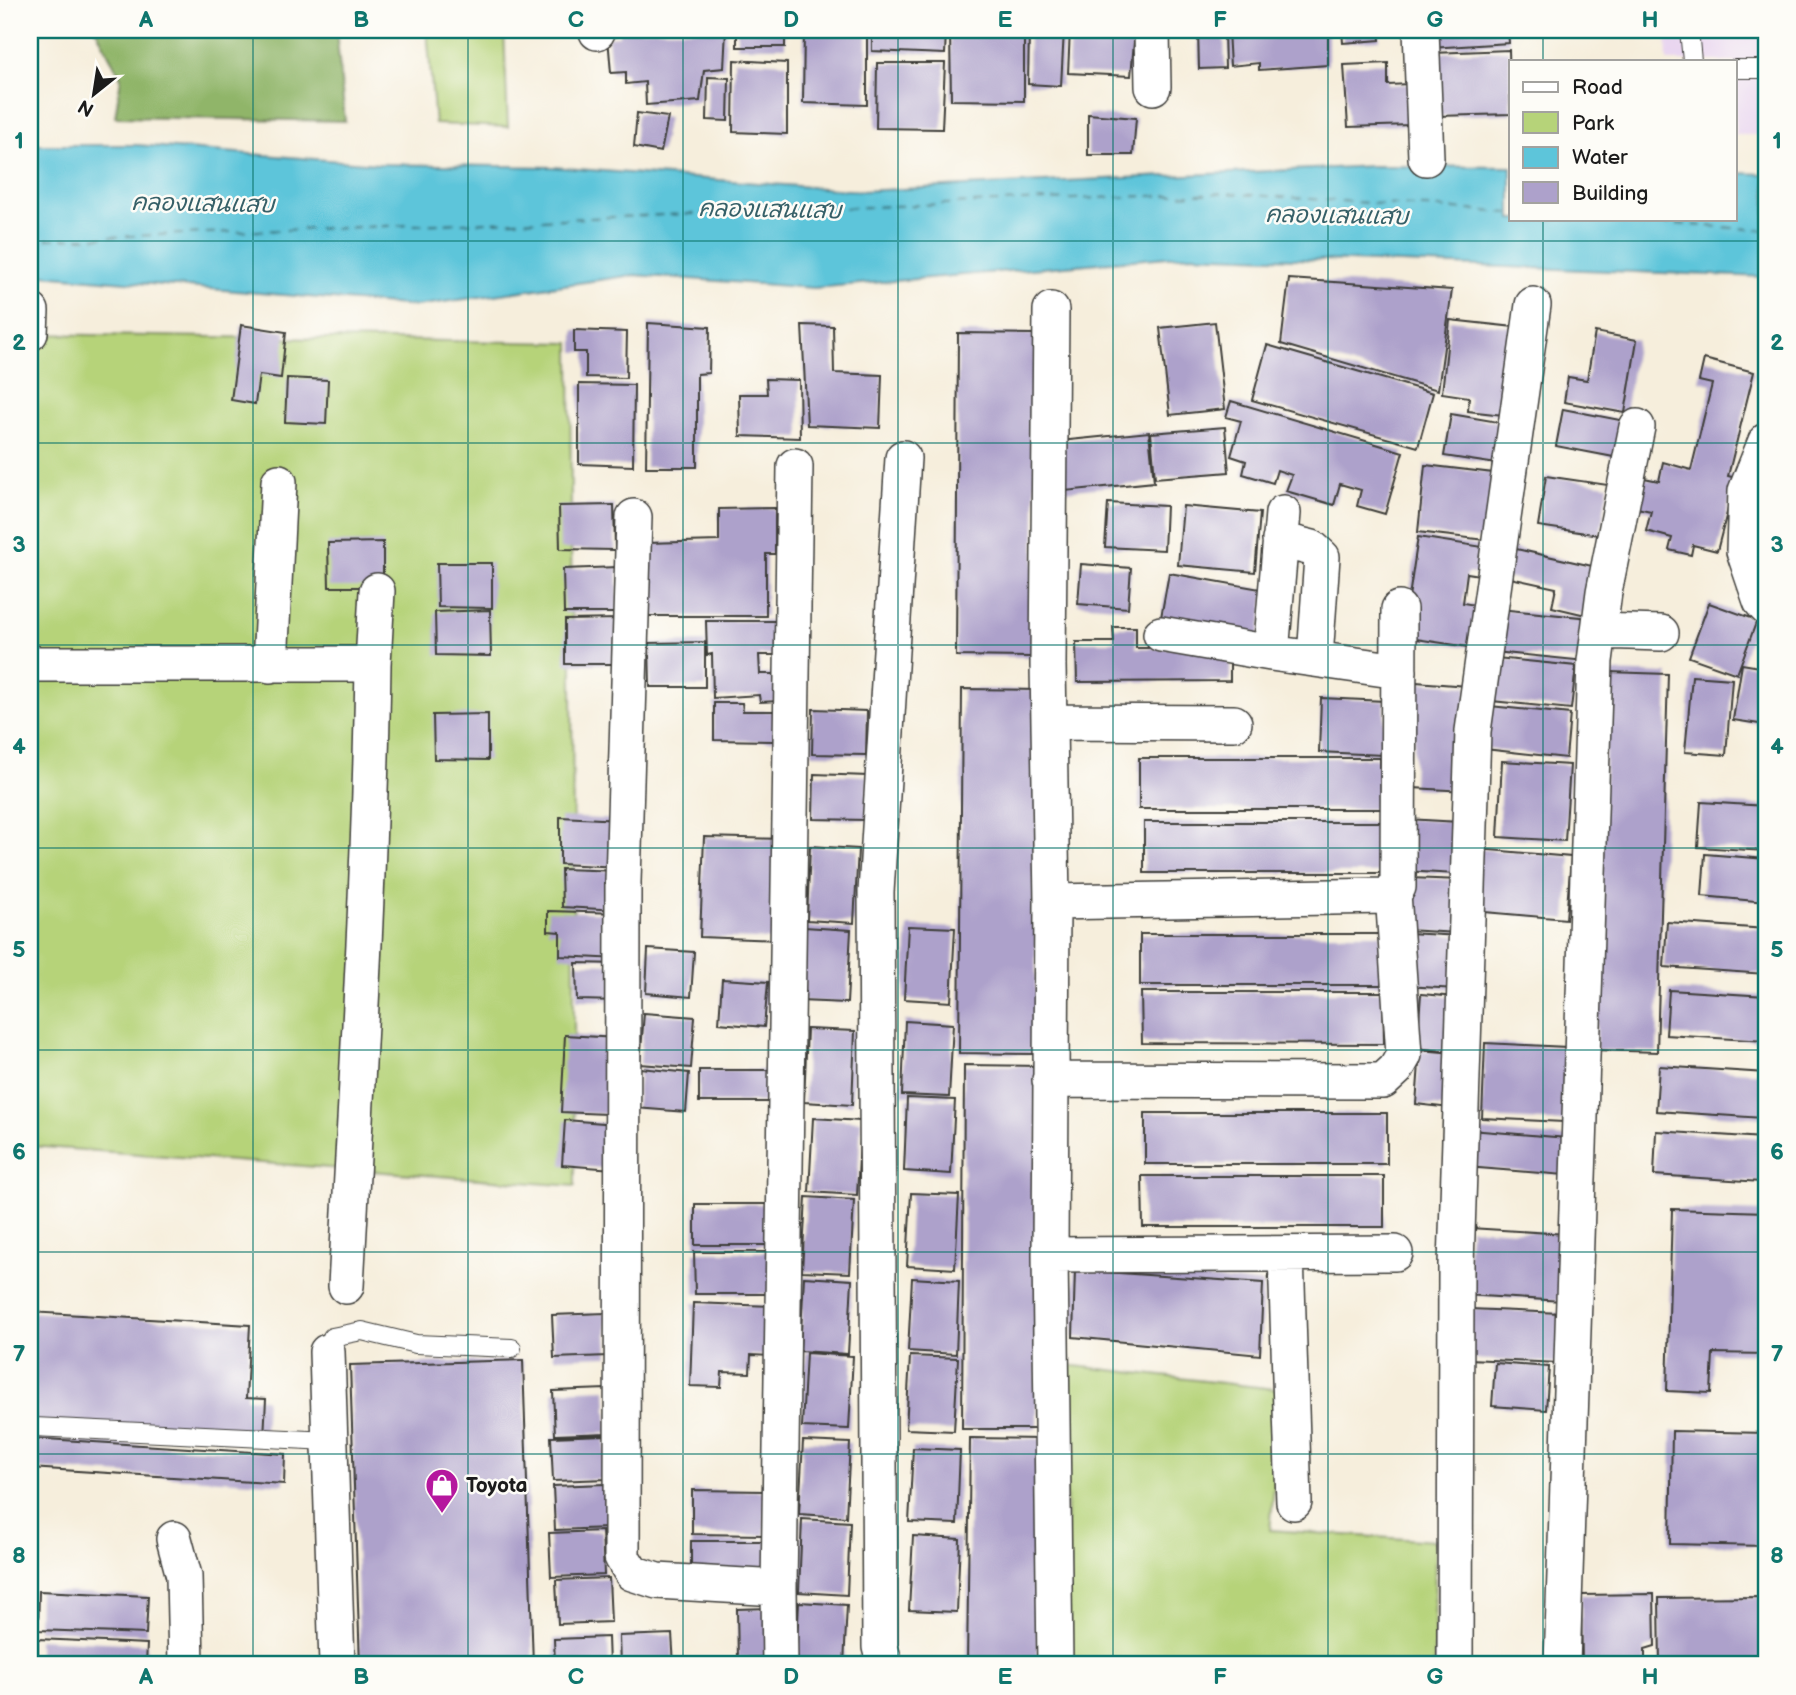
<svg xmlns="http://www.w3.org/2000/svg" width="1796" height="1695" viewBox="0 0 1796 1695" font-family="'Balsamiq Sans','Playpen Sans Thai',sans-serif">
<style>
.built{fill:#e7d2ef}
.green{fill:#b6d379;stroke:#69784a;stroke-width:2}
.forest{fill:#90b569;stroke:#566842;stroke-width:2}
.water{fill:#5dc5da;stroke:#3c707b;stroke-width:2}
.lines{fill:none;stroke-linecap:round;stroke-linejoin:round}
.ferry{stroke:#366068;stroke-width:2;stroke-dasharray:9 7;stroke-linecap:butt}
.building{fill:#ada1cb}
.service-casing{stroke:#3d3c39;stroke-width:20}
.minor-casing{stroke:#3d3c39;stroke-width:38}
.service{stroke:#fff;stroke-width:18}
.minor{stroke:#fff;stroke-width:35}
.grid{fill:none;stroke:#0f766e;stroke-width:2;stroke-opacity:0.55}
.labels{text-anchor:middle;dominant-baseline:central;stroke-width:5;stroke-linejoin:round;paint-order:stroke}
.poi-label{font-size:21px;font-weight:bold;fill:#1c1c1c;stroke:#fdfcf7;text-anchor:start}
.water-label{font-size:23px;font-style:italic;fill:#366068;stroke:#fdfcf7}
.neatline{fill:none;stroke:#0f766e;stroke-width:2.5}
.grid-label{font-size:23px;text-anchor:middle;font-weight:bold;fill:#0f766e}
</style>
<rect width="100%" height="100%" fill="#fdfcf7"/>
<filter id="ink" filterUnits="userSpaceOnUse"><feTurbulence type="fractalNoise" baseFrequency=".0143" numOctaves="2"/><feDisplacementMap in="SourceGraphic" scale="14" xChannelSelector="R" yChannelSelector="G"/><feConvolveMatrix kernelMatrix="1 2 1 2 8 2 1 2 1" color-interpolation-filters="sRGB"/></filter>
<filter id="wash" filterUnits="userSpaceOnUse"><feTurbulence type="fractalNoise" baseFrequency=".00686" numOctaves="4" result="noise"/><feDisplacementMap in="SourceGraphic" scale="28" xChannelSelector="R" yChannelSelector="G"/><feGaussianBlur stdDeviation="1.57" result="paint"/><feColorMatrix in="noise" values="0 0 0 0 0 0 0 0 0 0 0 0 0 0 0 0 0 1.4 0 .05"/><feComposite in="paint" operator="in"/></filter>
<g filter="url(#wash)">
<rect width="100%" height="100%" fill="#f6eedc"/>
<path class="built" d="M1666,30h100v105h-31v-74h-68z"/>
<path class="green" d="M427,30h77l4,97 -73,-3z
M30,334l540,9 5,843 -545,-40z
M1066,1365l217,25 -13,140 165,11 -1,124h-367z"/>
<path class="forest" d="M96,30h240l9,91 -230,-4 6,-39z"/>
<path class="water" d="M30,145h107l241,19 174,3 309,24 512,-25 138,1v52h224v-46l31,1v103l-576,-22 -376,33 -180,-13 -218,31 -386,-32z"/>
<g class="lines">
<path class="ferry" d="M1597,219l169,11
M30,240l1195,-47 286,20"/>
</g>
<g id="blocks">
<path class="building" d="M619,30h107l-2,38 -20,2 -4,31 -54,4 -1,-23 -19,2v-12l-15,1 -3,-36 11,-1z
M737,30h48v17h-48z
M804,30h63v75l-64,-2z
M872,30h74l-1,24 -73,-3z
M950,30h74v71l-73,-1z
M1029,30h35l-3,56 -33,-2z
M1070,30h65l-4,46 -63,-3z
M1198,30h26l1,38 -26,1z
M1228,30h100v35l-69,5v-7l-29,3z
M1342,30h37l1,10 -37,3z
M1428,30h80l1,13 -79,5z
M1509,50l2,64 -74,2 -4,-63z
M734,60l53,3v71l-54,-2z
M877,63h68l-3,66 -66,-1z
M1388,63v22l22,-1 1,41 -63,2 -4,-62z
M708,77l21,1 -1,43 -21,-1z
M637,113l31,4 -7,35 -27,-5z
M1088,114l48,4 -3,37h-45z
M1289,279l163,11 -14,100 -157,-46z
M1450,320l64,7 -11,88 -35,-4 1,-14 -27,-4z
M1215,322l10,87 -55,6 -10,-87z
M648,323l62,4 -1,46 -12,1v93h-51z
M241,325l45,7 -5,46 -22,-3 -4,29 -24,-4z
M802,325l31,1 1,47 48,2 -2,53 -73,-3z
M574,330l53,2 -1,46 -40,-1v-25h-12z
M1595,332l42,8 -12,73 -61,-11 4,-25 19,3z
M958,333l78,1 -2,323 -78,-1z
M1267,345l166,48 -15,54 -166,-47z
M1704,359l50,13 -26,104 8,2 -19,73 -24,-6 -2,10 -22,-5 3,-12 -26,-7 5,-20 -14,-3 7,-30 15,3 4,-19 28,8 21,-86 -13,-3z
M287,378l41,2 -2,44 -41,-2z
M766,379l33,1 1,58 -60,-2 -1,-42h28z
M579,384l55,1 -1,81 -54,-2z
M1231,401l172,51 -18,62 -28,-8 4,-16 -21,-6 -6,21 -48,-14 6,-16 -15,-5 -4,13 -30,-9 3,-13 -15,-5 10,-35 -15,-4z
M1563,409l62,12 -6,37 -63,-12z
M1451,414l53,9 -7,41 -53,-8z
M1225,427l4,45 -74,6 -4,-45z
M1149,432l5,50 -89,9 -5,-50z
M1425,465l68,8 -8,67 -67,-8z
M1546,476l62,9 -8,50 -62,-9z
M1108,503l58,3 -2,44 -59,-3z
M614,505l1,45 -55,-1 -1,-43z
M1183,506l77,7 -5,59 -77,-7z
M775,508v46h-9v62h-118l-1,-73 72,-2v-32z
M1418,537l65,10 -3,28 -13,-2 -4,30 18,3 -6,42 -72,-11z
M383,542v45h-54l-1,-44z
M1512,548l89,20 -11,48 -38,-9 4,-19 -50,-11z
M437,563h55v45l-54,-1z
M1081,564l50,4 -3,40 -50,-4z
M618,567v46h-54l-1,-44z
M1169,573l97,17 -8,50 -98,-17z
M1709,603l48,17 -20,54 -48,-17z
M1499,609l91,9 -5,43 -90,-9z
M490,610l1,46 -55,-1 -1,-43z
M619,619v45h-54v-44z
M706,621h73v34h-20l1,19h19v27l-19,1 -1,-7 -46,3 -1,-44 -5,1z
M1113,627h23v21h94v33l-153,1 -1,-40h38z
M705,642v45h-55l-1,-44z
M1486,657l90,9 -5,43 -89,-9z
M1742,664l24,4v57l-33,-5z
M1608,672l60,2 -11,378 -61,-2z
M1692,676l40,3 -6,76 -41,-3z
M1416,682l51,4 -2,105 -52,-3z
M962,689l76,1 -3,364 -76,-1z
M1321,698l64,3 -2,54 -64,-3z
M714,703h28l1,8h32l-2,30 -59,-1z
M1480,705l90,9 -4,44 -90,-10z
M813,709l54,2 -1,44 -54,-1z
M488,714v46l-54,-1 -1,-44z
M1139,758h241l1,51h-242z
M1502,761l68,4 -5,76 -67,-4z
M814,774l54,2 -1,44 -54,-1z
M1701,802l65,4v45l-68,-4z
M560,817l61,3 -1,47 -60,-3z
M1407,819l52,3 -3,52 -52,-3z
M1144,822h242v51h-242z
M704,837l79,2 -3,101 -80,-3z
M810,846l48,3 -4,74 -47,-3z
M1478,849l93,8 -5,62 -93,-8z
M1705,854l61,5v43l-64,-6z
M561,869l59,2v39l-58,-3z
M1409,878l52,2 -3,53 -52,-3z
M548,911l72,2 -1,46 -59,-3v-24l-12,-1z
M1667,922l99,7v45l-102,-7z
M908,926l47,2 -4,74 -47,-3z
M804,927l47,3 -4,73 -47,-2z
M1408,933l52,3 -3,53 -52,-3z
M1140,934h241v51h-241z
M648,949l46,3 -3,45 -45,-4z
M576,963l44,1v37l-43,-1z
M722,979l46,3 -4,45 -45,-4z
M1669,990l97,6v45l-100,-6z
M1141,992h242l1,52 -242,-1z
M1421,994l35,3 -5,55 -34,-4z
M644,1013l51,4 -4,51 -51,-4z
M905,1021l48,3 -4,73 -47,-2z
M807,1029l48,2 -3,74 -48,-3z
M565,1035l52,3 -11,76 -45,-2z
M1485,1043l82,4 -3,75 -82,-4z
M1420,1050l34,3 -4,55 -34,-4z
M964,1065l75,1 -2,363h-75z
M1659,1066l107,7 -3,45 -107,-7z
M640,1068l49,5 -3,39 -50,-4z
M699,1070h74l1,32h-75z
M907,1098l48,2 -4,74 -47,-3z
M1145,1113h242v51h-242z
M813,1118l48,3 -4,74 -48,-3z
M565,1120l51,4 -3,45 -51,-4z
M1470,1130l97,8 -2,37 -98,-8z
M1656,1131l107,7 -2,44 -107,-7z
M1142,1176h242v51h-241z
M911,1193l48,2 -4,74 -48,-3z
M806,1197l48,3 -4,73 -48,-2z
M695,1204h82l1,41h-83z
M1672,1209l94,3v142l-53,-1 -2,40 -44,-2z
M1470,1228l96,6 -4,67 -96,-6z
M694,1252h83v42h-82z
M1075,1270l188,13 -3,72 -187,-18z
M804,1277l48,3 -4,74 -48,-3z
M912,1278l47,3 -3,73 -48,-3z
M693,1303l80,3 -2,50 -20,-1 -1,18 -28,-1 -1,15 -31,-1z
M1470,1309l90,4 -1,50 -90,-4z
M30,1312l220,13 -4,73 20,1 -2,39 -234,-13z
M606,1313l2,43 -54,2 -2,-43z
M806,1353l47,3 -4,73 -47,-2z
M910,1356l48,2 -4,73 -48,-2z
M523,1360l10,305h-173l-10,-300z
M1495,1363l54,4 -3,43 -54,-4z
M606,1389l2,44 -53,2 -2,-44z
M1672,1431l94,2v113l-96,-2z
M605,1435l2,44 -54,2 -2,-44z
M30,1438l255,16 -1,30 -254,-16z
M970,1438l71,1 -4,226h-70z
M803,1441l47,2 -4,74 -47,-3z
M913,1448l47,2 -3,74 -48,-2z
M606,1484l2,44 -53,2 -2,-44z
M692,1490l74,1 -1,44 -73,-1z
M802,1519l48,3 -3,73 -48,-3z
M602,1531l2,44 -53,2 -2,-44z
M913,1536l47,3 -3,73 -48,-2z
M691,1541h78l1,39 -79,1z
M609,1578l2,44 -53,2 -2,-44z
M39,1591l109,5 -2,38 -108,-4z
M1654,1594l1,52 -10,3v16h-63l-1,-70z
M1763,1597l2,68h-105l-1,-67z
M799,1602l48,3 -3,60h-48z
M769,1608l1,49 -32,1 -1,-49z
M672,1634l2,31h-54l-1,-29z
M608,1637l1,28h-54l-1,-26z
M38,1639l109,5 -1,21h-108z"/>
</g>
</g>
<g filter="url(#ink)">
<use href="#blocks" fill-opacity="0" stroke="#3d3c39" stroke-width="2"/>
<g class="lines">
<defs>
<path id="service" d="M1689,30l3,31
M1735,69h31
M327,1352l5,-15 30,-6 54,13 96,4
M34,1427l296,14"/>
<path id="minor" d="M597,30v2
M1152,30l1,57
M1421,30l5,128
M1051,310l-3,355 4,237 -2,353 5,410
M30,333l1,-22
M1766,441l-20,50 -2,60 17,50 5,6
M634,517l-11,365 -1,675 10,16 25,8 122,7
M1280,540l32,8 10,9 -7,101
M1599,631l62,2
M1161,634l110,19 128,18
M1271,653l12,-140
M30,664h343c-3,208 -16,415 -27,622
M373,664l4,-73
M270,665l9,-183
M1049,722l185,1
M1052,902l334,-6 7,-3 5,-6 1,-278
M1050,1080l333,1 13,-12 8,-14 -11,-162
M1286,1254l8,248
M1050,1255l345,-2
M327,1352l10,313
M174,1539l10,37 2,89
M780,1665l-1,-77 16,-1122
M885,1665l-5,-18 -4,-755 27,-434
M1455,1665l1,-400 17,-534 60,-426
M1562,1665l33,-1004 9,-69 33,-165"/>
</defs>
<use href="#service" class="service-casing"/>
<use href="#minor" class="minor-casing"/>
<use href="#service" class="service"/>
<use href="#minor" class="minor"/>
</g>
</g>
<path class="grid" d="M253,30v1635M468,30v1635M683,30v1635M898,30v1635M1113,30v1635M1328,30v1635M1543,30v31M1543,219v1446M30,241h1736M30,443h1736M30,645h1736M30,848h1736M30,1050h1736M30,1252h1736M30,1454h1736"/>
<defs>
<symbol id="shop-pin" viewBox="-11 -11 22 30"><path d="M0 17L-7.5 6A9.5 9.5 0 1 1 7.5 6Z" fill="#b5179e" stroke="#fdfcf7"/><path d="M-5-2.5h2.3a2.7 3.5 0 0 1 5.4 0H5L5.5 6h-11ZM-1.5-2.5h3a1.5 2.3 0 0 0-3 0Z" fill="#fff"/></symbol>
</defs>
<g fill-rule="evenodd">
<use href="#shop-pin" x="423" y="1466" width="38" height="52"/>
</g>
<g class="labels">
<g class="poi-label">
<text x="466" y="1485">Toyota</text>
</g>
<g class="water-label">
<text transform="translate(203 204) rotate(1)">คลองแสนแสบ</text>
<text transform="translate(770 210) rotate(1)">คลองแสนแสบ</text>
<text transform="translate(1337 216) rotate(1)">คลองแสนแสบ</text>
</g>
</g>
<rect width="1796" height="1695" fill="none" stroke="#fdfcf7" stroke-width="77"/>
<rect x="1509" y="60" width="228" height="161" fill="#fdfcf7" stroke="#a3a29f" stroke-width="2"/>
<rect x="1523" y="82" width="35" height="10" fill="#ffffff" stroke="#a3a29f" stroke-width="2"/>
<text x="1572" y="94" font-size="21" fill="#1c1c1c">Road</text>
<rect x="1523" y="112" width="35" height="21" fill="#b6d379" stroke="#a3a29f" stroke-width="2"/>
<text x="1572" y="130" font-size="21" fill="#1c1c1c">Park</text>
<rect x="1523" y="147" width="35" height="21" fill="#5dc5da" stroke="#a3a29f" stroke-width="2"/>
<text x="1572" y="164" font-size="21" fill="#1c1c1c">Water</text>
<rect x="1523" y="182" width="35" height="21" fill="#ada1cb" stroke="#a3a29f" stroke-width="2"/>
<text x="1572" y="200" font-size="21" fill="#1c1c1c">Building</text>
<g transform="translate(94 94) rotate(210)" stroke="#fdfcf7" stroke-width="5" paint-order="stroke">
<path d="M0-5L12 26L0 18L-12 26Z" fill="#1c1c1c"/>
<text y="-10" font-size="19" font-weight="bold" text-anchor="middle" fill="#1c1c1c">N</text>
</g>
<rect x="38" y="38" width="1720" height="1618" class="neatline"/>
<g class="grid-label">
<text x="146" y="27">A</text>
<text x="361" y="27">B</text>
<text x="576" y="27">C</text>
<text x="791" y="27">D</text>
<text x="1005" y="27">E</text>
<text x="1220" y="27">F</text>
<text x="1435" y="27">G</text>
<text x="1650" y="27">H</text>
<text x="19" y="148">1</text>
<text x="1777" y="148">1</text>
<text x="19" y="350">2</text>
<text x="1777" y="350">2</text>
<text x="19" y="552">3</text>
<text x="1777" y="552">3</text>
<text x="19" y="754">4</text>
<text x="1777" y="754">4</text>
<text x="19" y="957">5</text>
<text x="1777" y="957">5</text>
<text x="19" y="1159">6</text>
<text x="1777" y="1159">6</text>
<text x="19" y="1361">7</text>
<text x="1777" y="1361">7</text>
<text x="19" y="1563">8</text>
<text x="1777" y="1563">8</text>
<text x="146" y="1684">A</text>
<text x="361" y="1684">B</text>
<text x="576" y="1684">C</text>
<text x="791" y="1684">D</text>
<text x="1005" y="1684">E</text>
<text x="1220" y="1684">F</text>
<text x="1435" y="1684">G</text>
<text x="1650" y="1684">H</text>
</g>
</svg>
